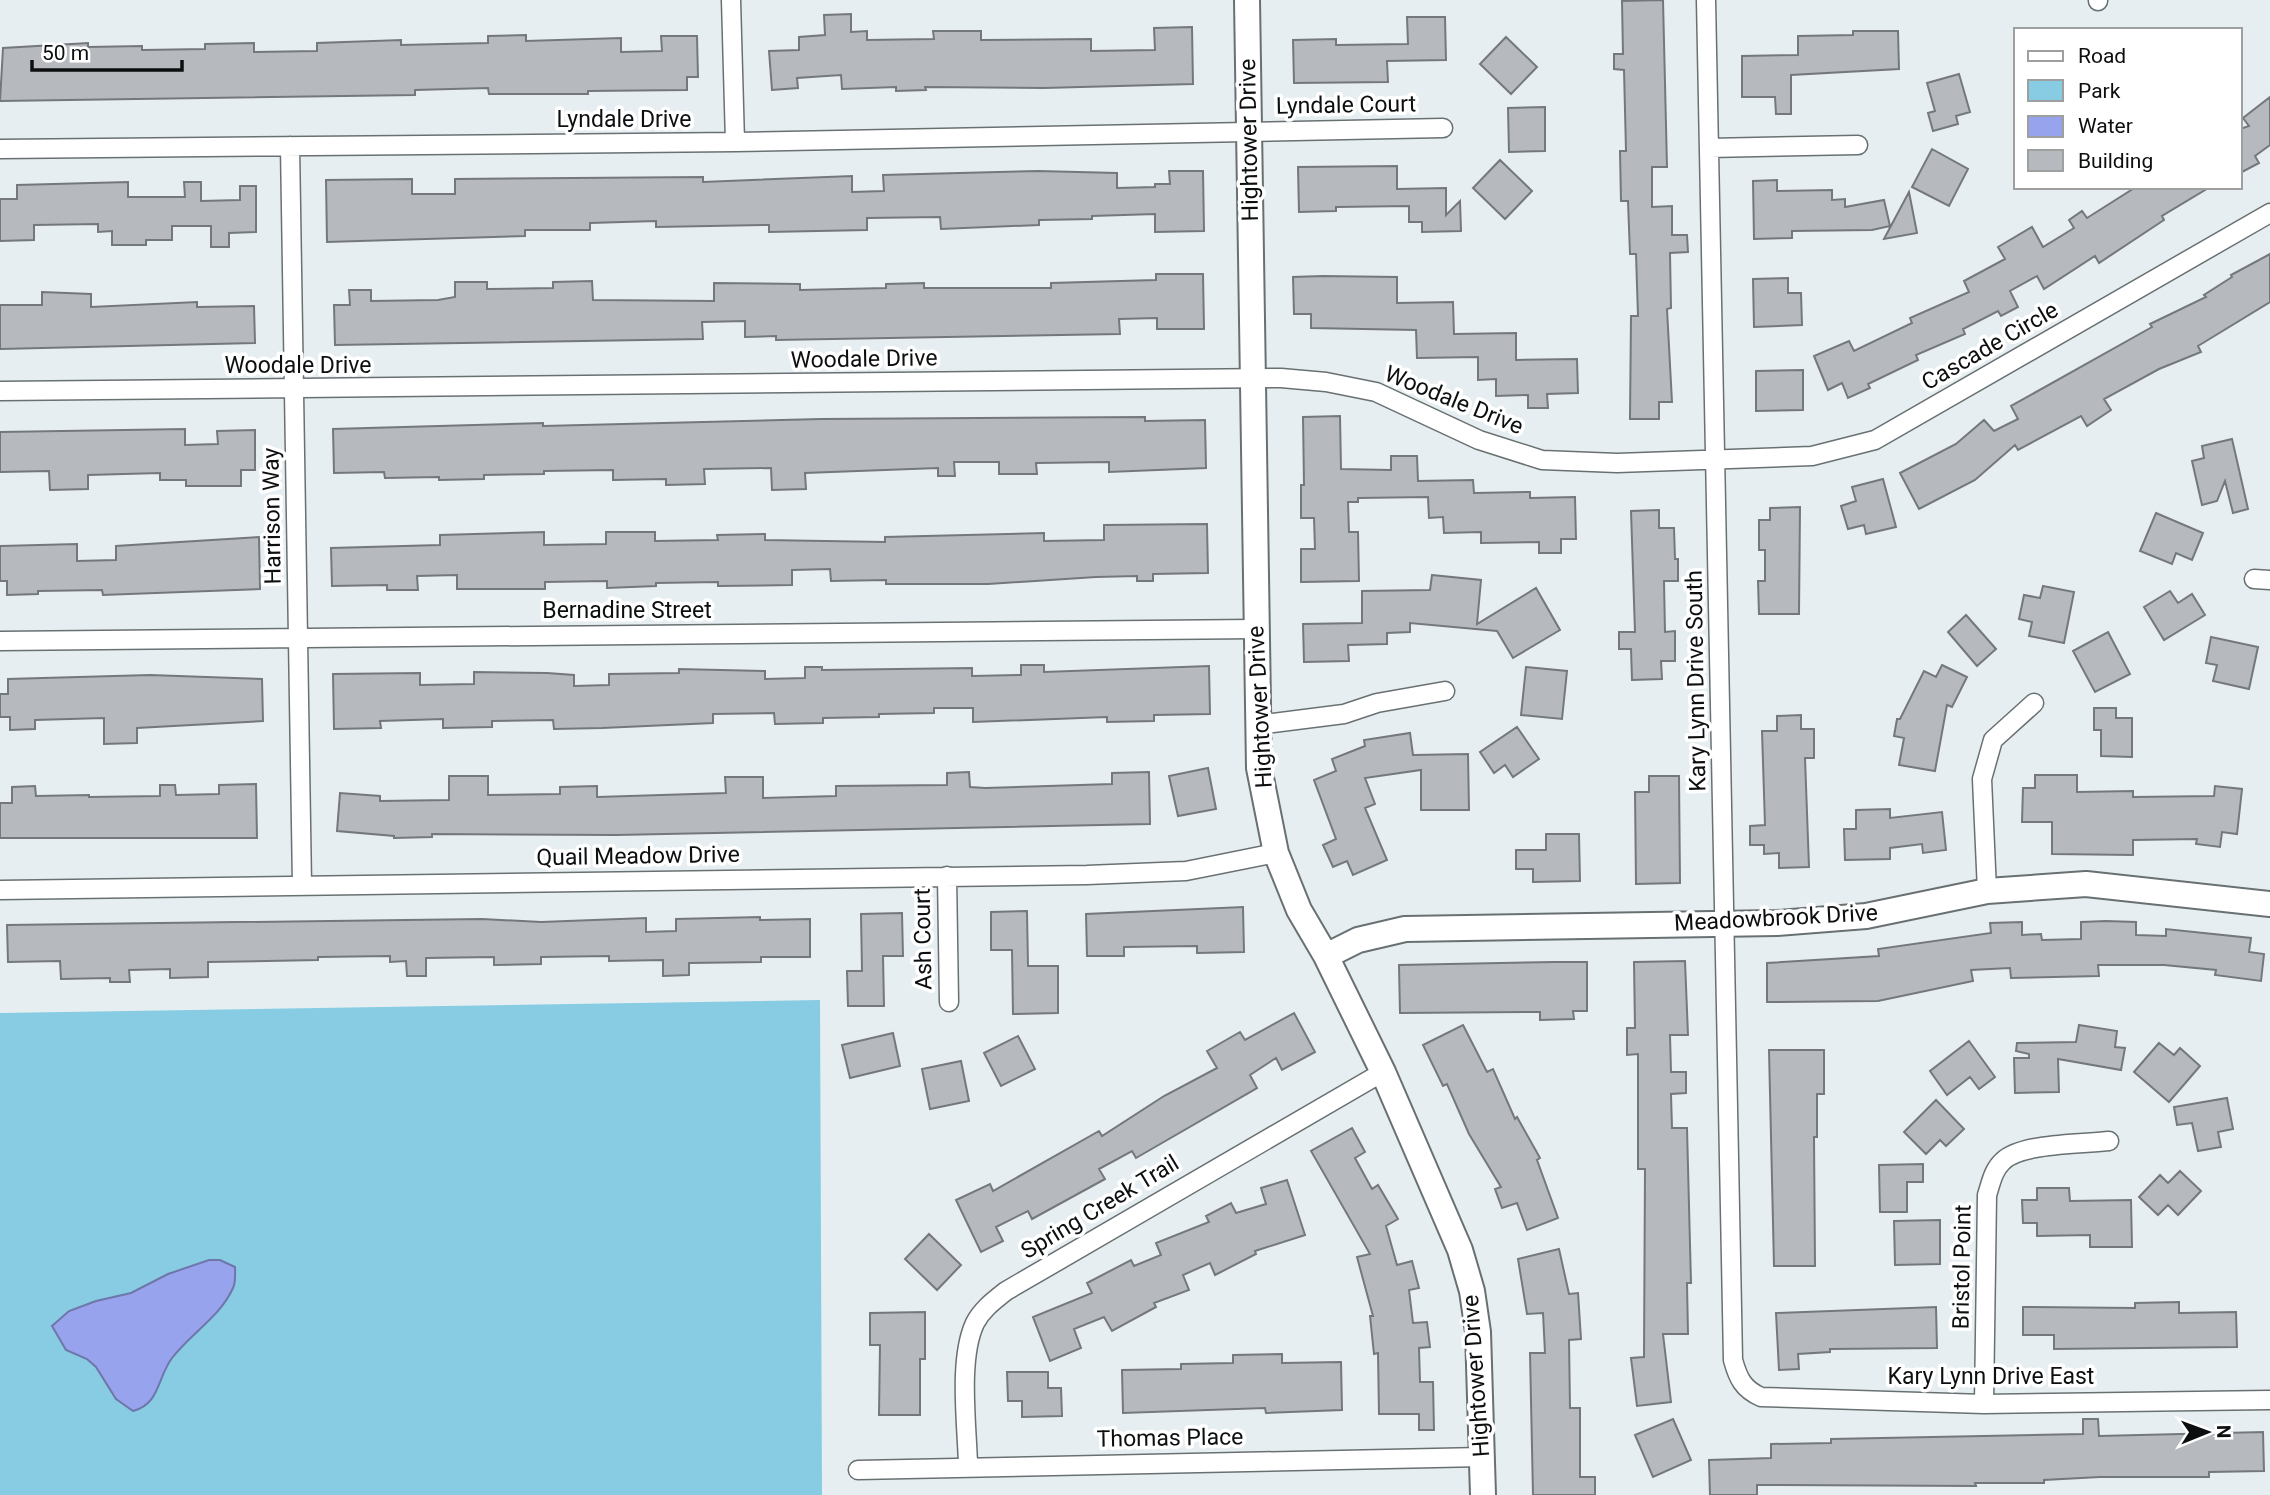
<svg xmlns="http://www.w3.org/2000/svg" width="2270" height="1495" viewBox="0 0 2270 1495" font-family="Roboto,sans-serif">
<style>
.green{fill:#87cce3}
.water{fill:#98a3ed;stroke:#6e76aa;stroke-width:2}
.building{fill:#b6babf;stroke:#74787d;stroke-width:2}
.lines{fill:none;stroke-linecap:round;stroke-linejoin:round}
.street-casing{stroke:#697072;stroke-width:21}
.secondary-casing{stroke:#697072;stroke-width:28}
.street{stroke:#fff;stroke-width:18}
.secondary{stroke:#fff;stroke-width:24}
.labels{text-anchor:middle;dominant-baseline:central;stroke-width:7;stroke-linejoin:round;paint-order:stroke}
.street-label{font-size:23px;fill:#0c0e0f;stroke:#fff}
</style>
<rect width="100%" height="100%" fill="#e7eef1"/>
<path class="green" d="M820,1000l2,495h-822v-482z"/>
<path class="water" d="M209,1260h11l15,7c0,7 1,15 -2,21 -13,29 -42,45 -61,70 -15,20 -12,46 -39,53l-17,-12 -20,-32 -9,-8 -21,-9 -14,-24 17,-15 27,-10 35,-8 37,-19z"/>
<path class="building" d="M1663,0l4,167h-15v40l20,-1v29h15l1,17 -18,1 1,55 -4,1 5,93h-13v17h-29l1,-103h7l-2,-62h-6l-2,-53h-7l-1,-50h6l-2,-81 -10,-1v-15h9l-1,-53z
M851,14v18l16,-1v9l67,-1 -1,-8h48v9l110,-1v12l64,-1 -1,-22 38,-1 1,57 -149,4 -119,-1 1,3 -30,1v-4l-54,2 -1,-14 -44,3 1,10 -26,2 -3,-39 30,-1v-13l26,-2 -1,-20z
M1407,17h38l1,43 -59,1 1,21 -94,1 -1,-43 43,-1v6l72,-1z
M1853,31h45l1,38 -108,6v39h-15l-1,-17h-33v-41l56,-1v-19l55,-1z
M526,35v6l95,-3v14l41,-1 -1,-15h36l1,41h-11v13l-99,1v3h-99l-1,-6 -73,2v5l-415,6 3,-53 85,-5v4l54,-1v4l63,-1v-5l49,-1v9l63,-1v-8l84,-3v5l87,-2v-7z
M1506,37l31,30 -26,27 -31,-30z
M1959,74l11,38 -14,4 2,8 -25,7 -5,-18 7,-2 -8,-28z
M2270,97v48l-15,11 4,7 -19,10v-44l9,-3 -6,-8z
M1545,107v44l-36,1 -1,-44z
M1932,149l36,20 -19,37 -37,-19z
M1500,160l32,31 -27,28 -32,-31z
M1397,166v23l49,-1v27l14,-14 1,30 -39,1v-10h-13v-16l-73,1v4l-37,1 -1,-45z
M1038,171l79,2v15l38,-1v-3h15l-1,-13h34l1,60 -49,1v-18l-63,2v3l-53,1v5l-98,4 -1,-12 -73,1v12l-98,2v-7l-113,2v-6l-66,2v7h-65v6l-198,6 -1,-62 86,-1v15h43v-15l248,-2v5l149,-6v16l32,-1 -1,-16z
M1777,180v11l55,-1v10l13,-1v8l39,-7 6,26 -18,4 -80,1v7l-38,1 -1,-58z
M128,182v15h57l-1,-15h17v19l39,-1v-14h16v46l-27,1v14h-18v-21h-39v14h-26v5h-34v-14l-14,1v-8l-64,1v15l-34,1v-42h17v-14z
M2136,187h74l-48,29 2,4 -65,43 -4,-7 -51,33 -7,-13 -27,15 8,16 -17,9 -3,-5 -35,18 2,5 -49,21 2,5 -50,24 2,4 -22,10 -6,-15 -14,7 -14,-34 35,-15 5,10 58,-28 -2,-5 59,-26 -5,-11 41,-22 -7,-12 34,-20 11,20 31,-19 -5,-8 13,-9 5,7z
M1909,192l8,41 -33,6z
M2270,254v48l-72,44 3,6 -42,17 -55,30 7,11 -24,16 -6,-10 -63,34 -3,-5 -40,35 -56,29 -19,-36 56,-29 28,-24 10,11 24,-12 -7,-13 141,-79 -2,-3 56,-27 -2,-2 28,-18 -1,-2z
M1156,274h47l1,55h-47v-11l-38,1 1,15 -344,6v-4l-31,1v-16l-43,1 1,17 -368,6 -1,-40h16l-1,-15h22v11l67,-1 17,-3v-15h32v7l66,-1v-6l39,-1 1,19 121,1v-18l86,1v6l86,-2v-4l38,-1v5h127v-5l105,-3z
M1323,276l74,1v26l56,-1 1,32 62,-1v27l61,-1 1,34 -31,1 1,14h-20v-13l-32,1v-17l-18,1v-23l-61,1 -1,-28 -105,-2v-14h-17l-1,-37z
M1788,278v15h13l1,32 -48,2 -1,-48z
M42,292l49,2v13l106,-5v5l57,-1 1,37 -255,6v-44h42z
M1803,370v40l-47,1v-40z
M1340,416l1,53 50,1v-14h26l1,25 55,-1 1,13 56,-1v6l45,-1 1,42h-15v14h-22v-11l-58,1v-11l-37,1 -1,-16 -14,1 -1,-21 -70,1v4h-10l1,30h9l1,49 -58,1v-33h14l-1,-31h-13v-33h3l-1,-68z
M1145,417v4l60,-1 1,48 -97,4v-10l-73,1 1,11h-38v-12h-45l1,14h-17v-8l-133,5 1,16 -34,1 -1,-22 -67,1 1,15 -39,1v-6l-53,1v-10l-69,1v3l-60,1v4l-45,1v-3l-54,1 -1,-6 -50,1 -1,-44 210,-6v3l278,-7z
M185,429v16l33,-1 -1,-13 38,-1v40h-14v16h-55v-6h-26v-7l-72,2v14l-38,1 -1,-19 -49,1v-40z
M2232,439l16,70 -15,4 -8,-32 -8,20 -15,4 -10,-44 12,-3 -2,-12z
M1883,479l13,48 -30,7 -2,-9 -16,4 -7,-23 15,-5 -4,-14z
M1800,507l-1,107h-40l-1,-33h7v-31h-6v-30h11v-12z
M1659,510v18h15l1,31h3v22h-14l1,51 10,-1v30h-14l1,18 -30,1 -1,-31h-12v-17h16l-4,-121z
M2156,513l47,20 -11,27 -16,-7 -4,11 -32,-13z
M1207,524l1,49 -55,1v7h-16v-5l-41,1 -108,7h-102v-4l-55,1 -1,-12 -38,1v15l-74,1v-4l-62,1v3l-49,2v-7l-62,1v7h-88v-14l-40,1 1,14h-31v-5l-55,1 -1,-38 109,-3v-10l104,-3v13l62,-1v-12h49v9l63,-1 -1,-5 48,-1v6l120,2v-5l159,-4v8l60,-1v-15z
M259,537l1,52 -157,6 -1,-5 -64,1v3l-31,1v-14h-7v-35l77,-2v17l39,-1v-14z
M1432,575l49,5 -4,44 59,-36 24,42 -47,28 -16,-27 -87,-8v9l-23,1v11l-39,1 1,16 -45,1 -1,-38 59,-1v-32l68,-1z
M2043,586l31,6 -10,51 -35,-7 3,-14 -13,-3 5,-24 16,3z
M2170,591l8,12 14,-9 13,21 -41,25 -20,-33z
M1966,615l30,34 -19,17 -29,-34z
M2108,632l22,42 -35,18 -22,-41z
M2211,637l47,10 -9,42 -36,-8 4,-16 -11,-2z
M1021,665h23v7l165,-6 1,48 -56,1v6l-47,1v-5l-134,5v-14h-39v5l-55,1v3l-56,1v5l-48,1 -1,-11 -61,1v9l-111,5 -48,1 -1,-9 -61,1v6l-49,1v-9l-63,2 1,7 -47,1 -1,-55 87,-1v12l54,-1v-12l73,1 27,2v11l35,-1v-11l70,-1v-4l86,2v8l40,-1v-11h17v3l150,-2v8l49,-1z
M1942,665l25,12 -15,30 -5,-2 -12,66 -36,-6 5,-27 -10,-2 3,-17h3l24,-48 12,6z
M1526,667l41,4 -5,48 -41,-4z
M150,675l112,4 1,42 -126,7v15l-33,1v-26l-69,2v9l-25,1v-13h-10v-23h8v-15z
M2094,708h22v10h16v39l-31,-1v-26h-7z
M1801,715v14h13v29h-9l4,109 -30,1v-15l-15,1v-9h-14v-19l15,-1 -3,-94h15v-15z
M1517,727l22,32 -26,18 -8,-12 -11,8 -14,-21z
M1410,733l3,22 55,-1 1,56h-48v-40l-56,8 10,26 -10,4 22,52 -34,15 -6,-14 -14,6 -10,-22 13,-6 -22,-59 22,-9 -4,-12 33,-13 -1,-6z
M1208,768l8,41 -38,7 -9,-40z
M969,772l1,15 15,1 127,-4v-11l37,-1 1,52 -534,11 -184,-1v3l-38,1v-2l-57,-5 3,-38 40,3v5l69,-1v-24h39v19l72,-1v-7l37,-1v11l129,-4 -1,-16h38v21l73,-2v-10l111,-1v-12z
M2035,775h42v17l56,-1v6l81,-1 1,-10 27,3 -5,45 -15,-2 -2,15 -24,-3 1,-5 -64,1v15l-81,-1v-32h-30l1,-34h12z
M1649,776h30l1,107 -44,1 -1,-92h14z
M256,784l1,54h-257v-35h12v-16l23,-1 1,10 53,-1v2l71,-1v-11h15l1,10 43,-1v-9z
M1890,809v9l52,-6 4,38 -23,3 -1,-9 -32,4v11l-45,1 -1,-31h12v-19z
M1546,834h33l1,47 -47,1v-13h-17v-19h30z
M1243,907l1,45 -47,1v-7l-73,1v9h-37l-1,-42z
M1027,911l1,55h30v47l-45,1 -1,-64h-21v-38z
M902,913l1,43h-20l1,50h-36l-1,-35h15l-1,-57z
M760,917v3l50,-1v38h-49v5l-72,1v12l-26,1v-16l-54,1v-5l-68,1v7l-47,1v-8l-68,1v18h-19l-1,-15 -16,1v-6l-72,1v3l-110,2v15l-38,1v-9l-41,1 1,12h-20v-4l-49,1 -1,-18 -52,1 -1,-37 475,-6 59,3 105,-4v14l30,-1v-12z
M2022,922v13l19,-1 1,6 39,-1v-17l25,-1 30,1v13l30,1v-7l85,9 -2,14 15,2 -3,27 -46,-6 1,-5 -52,-5h-66l1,11 -88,2 -1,-10 -39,2 2,11 -95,20 -111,1v-39l112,-7 -1,-7 113,-16 -1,-10z
M1685,961l3,74h-18l1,37h15v21l-15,1 1,34h15l4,155h-4l1,51h-25l8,68 -34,4 -6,-48 13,-1 1,-188h-7v-115l-11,1v-27h8l-1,-66z
M1555,962h32v49h-14l1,8 -34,1v-8l-140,1 -1,-48z
M1294,1013l21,39 -33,18 -6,-12 -26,17 7,13 -121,70 -4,-7 -33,18 6,10 -73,40 -4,-8 -32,16 7,14 -22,11 -25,-52 34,-16 3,7 106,-60 3,5 62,-40 53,-28 -10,-17 33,-19 5,8z
M1463,1025l24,47 6,-3 22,50 2,-2 23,41 -3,2 21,58 -31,12 -10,-27 -15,5 -7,-19 6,-2 -32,-53 -22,-50 -4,2 -20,-41z
M2079,1025l38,6 -2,16 10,1 -4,22 -63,-11 1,33 -44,1 -1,-35h15v-4l-13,-3 1,-8 59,-1z
M893,1033l7,33 -50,12 -8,-33z
M1018,1036l17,33 -34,17 -17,-33z
M1969,1041l26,36 -16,12 -9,-12 -23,18 -17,-24z
M2159,1043l15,12 6,-7 20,18 -31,36 -35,-30z
M1769,1050h55v44h-7v43h-3l1,129h-41z
M961,1061l8,40 -39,8 -8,-40z
M2227,1098l6,31 -15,3 3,15 -23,4 -6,-28 -15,2 -3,-18z
M1936,1100l28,29 -18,17 -6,-6 -14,14 -22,-22z
M1352,1128l13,24 -10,6 17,31 6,-4 20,34 -12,7 11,39 15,-4 7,27 -10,2 4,33 14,-1 3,25 -11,1 1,34h13l1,48h-15v-16h-40l-1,-61 -4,1 -4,-38h3l-16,-59 13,-3 -59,-103z
M1923,1164v18h-16v30h-27l-1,-47z
M2180,1171l21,20 -23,24 -10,-10 -10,10 -19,-18 21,-22 8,8z
M1287,1180l18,55 -50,16 1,3 -41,21 -5,-12 -27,12 6,15 -35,13 2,4 -44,24 -8,-14 -30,12 7,19 -31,13 -17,-44 59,-24 -5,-10 44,-23 3,6 27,-11 -5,-12 53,-21 -3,-6 25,-13 5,10 30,-9 -5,-16z
M2037,1188h32l1,13 61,-1 1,47h-42v-12l-53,1v-13h-14l-1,-23h15z
M1940,1220v44l-45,1 -1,-44z
M929,1234l32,31 -24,25 -32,-31z
M1559,1249l10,45 9,-1 3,46 -12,1 1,68h10v69h15v18h-62l-3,-142h15l-2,-40 -16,1 -9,-55z
M2179,1302v11l57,-1 1,35 -183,2v-14h-31v-28l112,1v-5z
M1936,1307l1,41 -107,1v3l-32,2 1,15 -20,1 -3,-57z
M925,1312v47h-5v56h-41l1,-70h-10v-32z
M1282,1354v9l59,-1 1,48 -76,3 -1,-5 -142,5 -1,-43 59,-1v-5l52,-1v-8z
M1007,1372h41v16h13l1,28 -40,1v-16h-14z
M1673,1419l18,41 -38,17 -18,-42z
M2083,1419h15l1,17 164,-4 1,39 -55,1v5h-109l-56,3v3h-69l1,3 -219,-1v10h-47l-1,-35 62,-2v-14l60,-1v-4l252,-5z"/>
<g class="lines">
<defs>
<path id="street" d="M731,0l4,142
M1706,0l27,1360c5,18 10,29 28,37l223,7 286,-4
M2098,0v1
M290,146l12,739
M1709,148l149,-3
M0,149l735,-7 708,-14
M0,391l1281,-13 45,4 50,10 103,48 63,20 75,3 195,-7 63,-16 395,-227
M2254,579l16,1
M0,641l1255,-12
M1257,725l87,-11 33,-11 68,-12
M947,876l2,126
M0,890l1087,-15 99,-4 90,-18
M1987,891l-5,-112 11,-39 41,-37
M1984,1404l3,-209c4,-12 6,-25 16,-34 18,-18 80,-17 106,-20
M968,1465c-1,-40 -10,-106 7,-142 7,-14 20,-23 31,-32l377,-219
M858,1470l624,-13"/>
<path id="secondary" d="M1247,0l12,768 17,85 23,57 27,46 57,116 77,178 12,41 6,41 5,163
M1326,956l32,-16 47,-11 372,-6 89,-7 121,-25 99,-7 184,20"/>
</defs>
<use href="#street" class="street-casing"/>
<use href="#secondary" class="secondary-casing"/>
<use href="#street" class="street"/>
<use href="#secondary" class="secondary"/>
</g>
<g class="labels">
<g class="street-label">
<text transform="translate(1346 105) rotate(-1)">Lyndale Court</text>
<text x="624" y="119">Lyndale Drive</text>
<text transform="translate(1249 140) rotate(-91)">Hightower Drive</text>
<text transform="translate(1990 346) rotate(-30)">Cascade Circle</text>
<text transform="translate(864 359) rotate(-1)">Woodale Drive</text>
<text x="298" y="365">Woodale Drive</text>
<text transform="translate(1454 400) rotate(22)">Woodale Drive</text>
<text transform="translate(272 516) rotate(-91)">Harrison Way</text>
<text x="627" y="610">Bernadine Street</text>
<text transform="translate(1696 681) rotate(-91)">Kary Lynn Drive South</text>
<text transform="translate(1260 707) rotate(-93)">Hightower Drive</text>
<text transform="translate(638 856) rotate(-1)">Quail Meadow Drive</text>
<text transform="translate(1776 918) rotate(-3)">Meadowbrook Drive</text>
<text transform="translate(923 939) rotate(-91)">Ash Court</text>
<text transform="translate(1100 1207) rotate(-31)">Spring Creek Trail</text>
<text transform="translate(1962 1267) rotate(-89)">Bristol Point</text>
<text transform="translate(1476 1376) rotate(-94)">Hightower Drive</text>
<text x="1991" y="1376">Kary Lynn Drive East</text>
<text transform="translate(1170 1438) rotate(-1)">Thomas Place</text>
</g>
</g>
<rect x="2014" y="28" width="228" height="161" fill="#ffffff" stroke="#9e9f9f" stroke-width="2"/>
<rect x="2028" y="51" width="35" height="10" fill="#ffffff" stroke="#9e9f9f" stroke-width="2"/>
<text x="2078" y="63" font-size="21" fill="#0c0e0f">Road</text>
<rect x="2028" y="80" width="35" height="21" fill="#87cce3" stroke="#9e9f9f" stroke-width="2"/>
<text x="2078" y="98" font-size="21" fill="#0c0e0f">Park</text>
<rect x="2028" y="116" width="35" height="21" fill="#98a3ed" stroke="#9e9f9f" stroke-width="2"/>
<text x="2078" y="133" font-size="21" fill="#0c0e0f">Water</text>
<rect x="2028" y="150" width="35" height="21" fill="#b6babf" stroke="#9e9f9f" stroke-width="2"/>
<text x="2078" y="168" font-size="21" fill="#0c0e0f">Building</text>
<g transform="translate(2207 1432) rotate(89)" stroke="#ffffff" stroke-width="5" paint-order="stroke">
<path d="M0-5L12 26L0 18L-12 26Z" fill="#0c0e0f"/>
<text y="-10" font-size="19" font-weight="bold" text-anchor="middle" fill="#0c0e0f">N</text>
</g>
<path d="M32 60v10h150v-10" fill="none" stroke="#0c0e0f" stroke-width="3.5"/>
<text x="42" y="60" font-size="21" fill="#0c0e0f" stroke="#ffffff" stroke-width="5" paint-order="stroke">50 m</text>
</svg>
